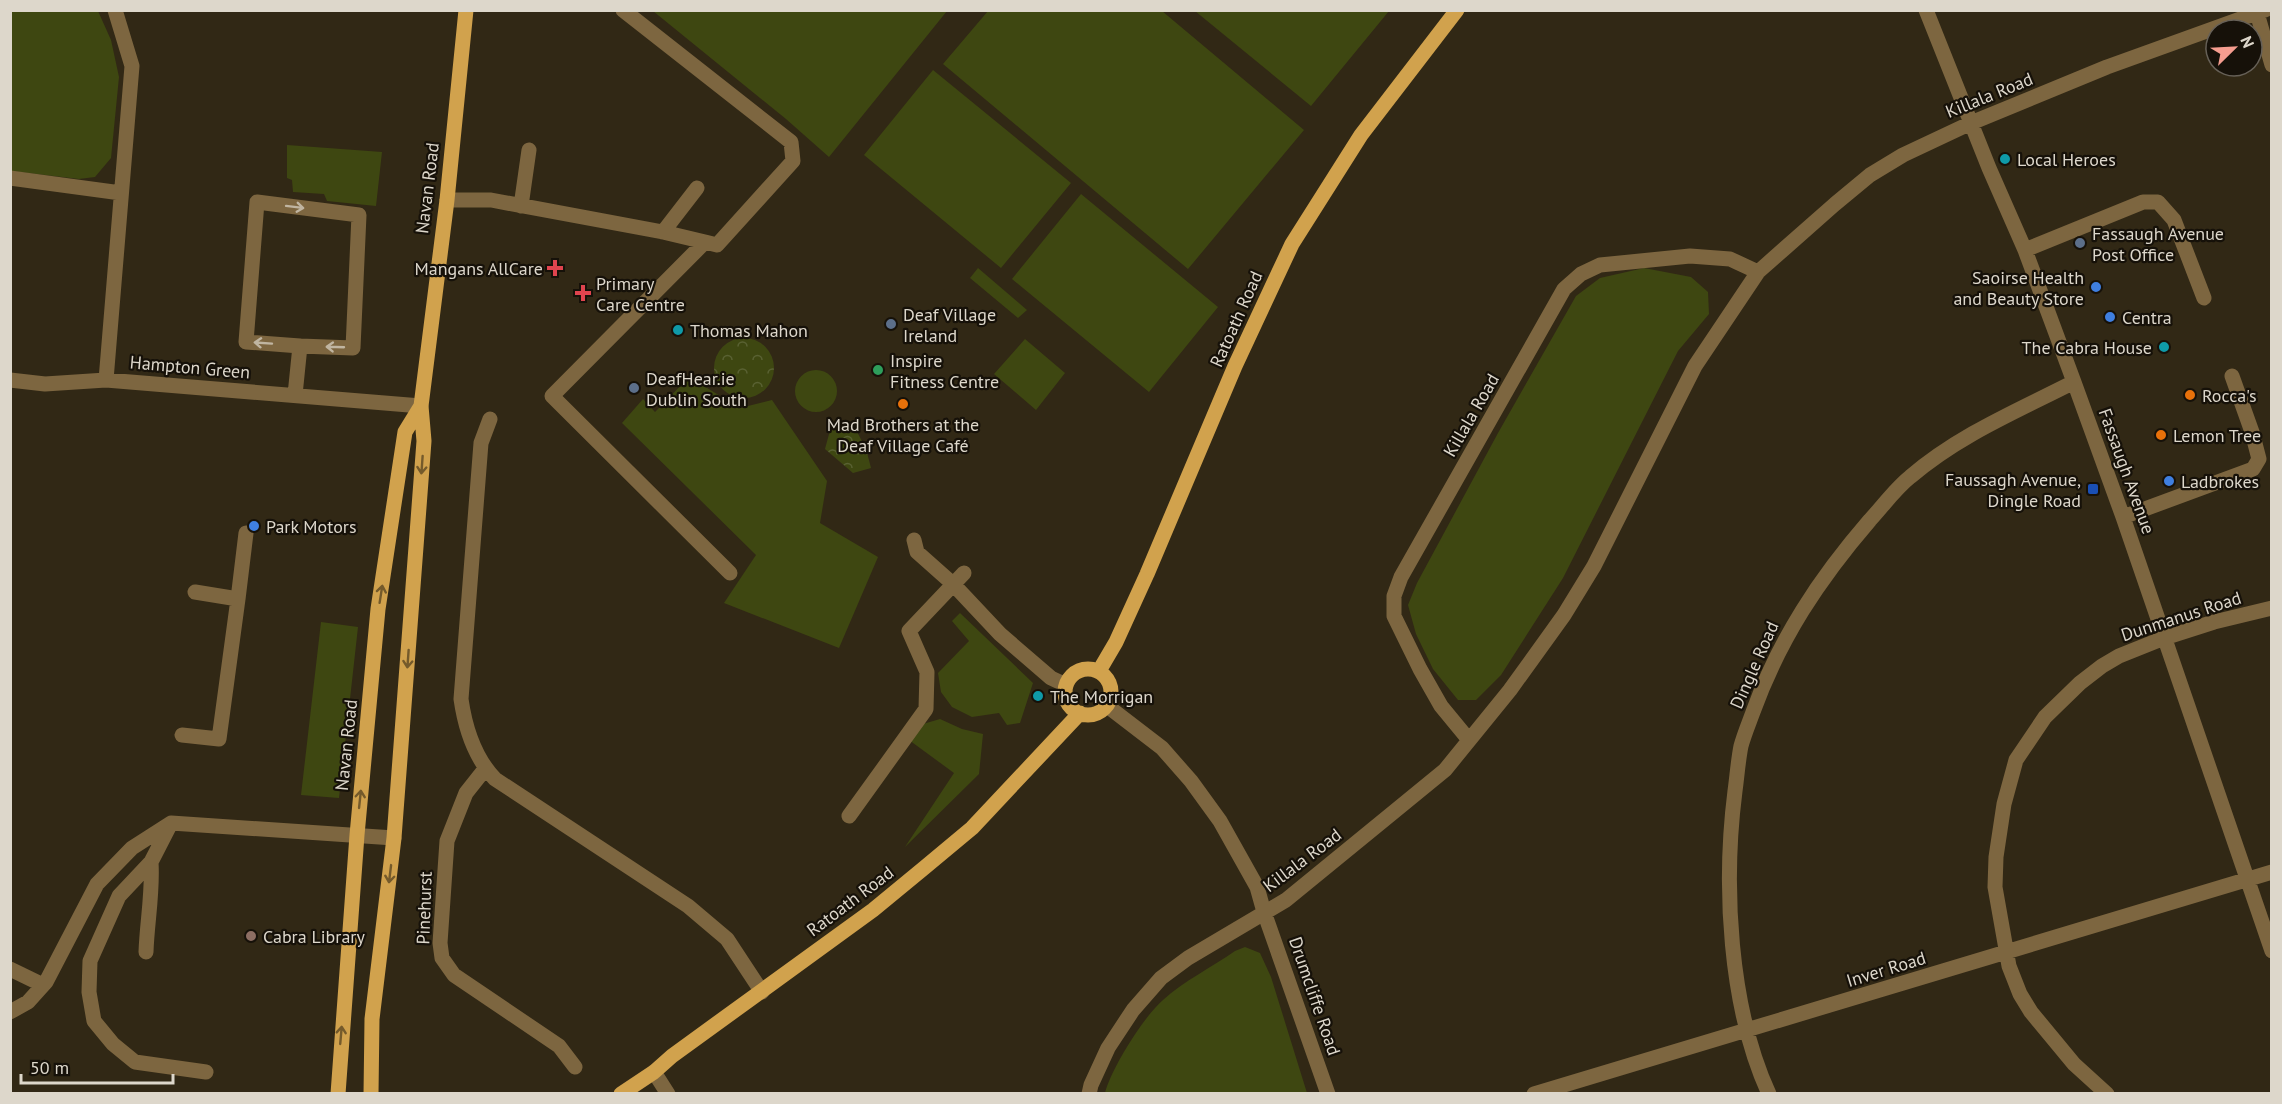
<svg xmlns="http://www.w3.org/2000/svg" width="2282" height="1104" viewBox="0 0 2282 1104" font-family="'PT Sans',sans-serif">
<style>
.green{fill:#3e4711}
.forest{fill:url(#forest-crowns)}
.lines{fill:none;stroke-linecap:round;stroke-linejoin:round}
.minor{stroke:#7d6640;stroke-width:15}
.major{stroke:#d1a24d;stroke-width:15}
.oneway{stroke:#c0b5a1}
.oneway2{stroke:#745a2b}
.culture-dot{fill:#0f9aa8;stroke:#161109;stroke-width:2}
.service-dot{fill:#5c6f8a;stroke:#161109;stroke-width:2}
.health-dot{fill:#e0444e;stroke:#161109;stroke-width:2}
.shop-dot{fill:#3f7fe0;stroke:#161109;stroke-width:2}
.leisure-dot{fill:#2e9e5b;stroke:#161109;stroke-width:2}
.food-dot{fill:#e8710a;stroke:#161109;stroke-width:2}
.transit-dot{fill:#1a4fb4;stroke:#161109;stroke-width:2}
.education-dot{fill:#8d6e63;stroke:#161109;stroke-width:2}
.labels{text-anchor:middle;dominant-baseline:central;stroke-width:4.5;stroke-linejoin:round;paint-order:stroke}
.street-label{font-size:18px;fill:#ddd7cb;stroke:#161109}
.poi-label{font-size:18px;fill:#ddd7cb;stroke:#161109;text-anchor:start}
</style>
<defs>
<pattern id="forest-crowns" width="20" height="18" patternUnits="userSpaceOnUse" patternTransform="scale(1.5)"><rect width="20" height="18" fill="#3e4711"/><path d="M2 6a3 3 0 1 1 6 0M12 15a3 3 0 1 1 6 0" fill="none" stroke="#596132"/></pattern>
</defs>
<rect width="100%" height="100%" fill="#312815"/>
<path class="green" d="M11,11h87l13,29 8,37 -8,81 -16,19 -16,2 -68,-8z
M653,11h294l-118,146 -43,-38z
M988,11h174l142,119 -116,139 -245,-205z
M1195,11h194l-78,95z
M933,70l138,113 -70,85 -137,-113z
M287,145l95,7 -6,54 -49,-5 -3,-7 -31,-2 -1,-12 -5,-2z
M1081,194l137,113 -69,85 -137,-113z
M978,268l49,42 -9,8 -48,-40z
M1644,268l47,9 17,15 1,22 -31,37 -115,227 -62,97 -25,25h-18l-25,-31 -17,-35 -8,-29 9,-22 81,-150 78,-137 24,-18z
M1025,339l40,34 -29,37 -42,-36z
M795 391a21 21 0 1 1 42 0a21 21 0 1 1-42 0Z
M689,377l51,31 32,-8 55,81 -7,42 58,34 -39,91 -115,-45 32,-48 -134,-132 21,-24 12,13z
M960,613l73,70 -13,40 -13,2 -8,-12 -27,4 -20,-10 -11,-15 -3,-19 31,-32 -17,-20z
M321,622l37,5 -19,171 -38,-3z
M940,719l22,10 21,5 -4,40 -74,73 49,-74 -45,-33 14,-16z
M1245,947l15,6 11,24 36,116h-202c6,-24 39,-77 58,-93 21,-19 49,-33 72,-49z"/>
<path class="forest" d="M714 368a30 30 0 1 1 60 0a30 30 0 1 1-60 0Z
M837,422l17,4 12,23 5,19 -18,5 -28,-24 6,-22z"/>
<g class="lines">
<path class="minor" d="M623,10l168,132 2,19 -76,84 -12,-3
M1926,10l63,158 36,82 49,132 49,135 149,434
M2257,13l15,52
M10,178l111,15
M447,200h44l172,32 42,10 -153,154 178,177
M521,206l8,-56
M663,232l34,-44
M2025,250l118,-48h15l16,18 30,78
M10,380l35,4 61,-4 315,26
M106,380l26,-314 -17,-56
M295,395l5,-49 -54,-4 11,-140 102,13 -6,133 -53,-2
M490,419l-9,24 -20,256c4,28 14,59 34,80l193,127 39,33 35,53
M2123,517l130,-48 6,-10 -7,-27 -20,-56
M914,540l3,12 36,32 47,50 51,44 15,7
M238,599l8,-66
M1106,705l56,43 29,33 29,40 37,66 7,25 64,182
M182,735l37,4 19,-140 -43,-7
M1469,740l-28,-34 -21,-37 -26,-53v-20l7,-19 163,-288 17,-15 19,-9 90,-9 40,3 28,13
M485,769l-19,24 -19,48 -7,102 2,15 12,17 105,71 16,21
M849,816l77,-107 1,-37 -18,-41 55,-58
M170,825l-19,37 -32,34 -29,65 -1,31 5,29 19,23 22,18 71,10
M146,952c1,-30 7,-60 5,-90
M10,969l33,16
M10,1012l18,-10 18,-20 51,-98 35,-36 39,-25 223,15
M654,1072l14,22
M1089,1094l2,-9 17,-37 25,-38 28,-32 27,-20 98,-58 104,-85 55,-45 65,-80 54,-75 30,-49 101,-200 63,-94 77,-68 35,-29 33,-20 68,-32 136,-56 158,-57
M1534,1094l738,-222
M1769,1094c-40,-87 -46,-209 -34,-303 2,-14 3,-30 6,-45 3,-11 8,-23 12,-34 27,-74 66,-133 117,-192 13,-14 25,-31 40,-43 49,-42 107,-66 164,-95
M2107,1094l-33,-30 -43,-52 -11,-18 -11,-28 -14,-79 1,-30 8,-53 12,-44 29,-43 35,-34 22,-17 17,-10 45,-18 50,-16 58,-14"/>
<path class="major" d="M1065 692a23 23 0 1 1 46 0a23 23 0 1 1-46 0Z
M1099,671l17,-29 31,-68 88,-208 57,-122 69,-109 96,-125
M338,1094l19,-259 21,-226 27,-177 16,-26
M371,1094l1,-75 22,-181 30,-397 -3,-35 26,-206 19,-190
M621,1094l33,-22 18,-16 201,-146 51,-42 48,-40 108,-115"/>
</g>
<defs><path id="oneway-shaft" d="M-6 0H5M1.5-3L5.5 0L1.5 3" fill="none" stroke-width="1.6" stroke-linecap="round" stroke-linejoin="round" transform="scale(1.5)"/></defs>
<g class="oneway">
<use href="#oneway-shaft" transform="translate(295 207) rotate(7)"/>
<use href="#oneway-shaft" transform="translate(263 343) rotate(-176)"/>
<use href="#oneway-shaft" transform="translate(335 347) rotate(-178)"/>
</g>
<g class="oneway2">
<use href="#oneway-shaft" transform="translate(422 465) rotate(94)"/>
<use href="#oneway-shaft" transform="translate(381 594) rotate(-81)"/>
<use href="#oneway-shaft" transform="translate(408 659) rotate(94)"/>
<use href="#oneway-shaft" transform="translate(360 799) rotate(-84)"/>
<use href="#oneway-shaft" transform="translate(390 874) rotate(97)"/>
<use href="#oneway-shaft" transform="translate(341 1035) rotate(-85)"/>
</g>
<g class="culture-dot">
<circle cx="2005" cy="159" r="6"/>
<circle cx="678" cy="330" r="6"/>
<circle cx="2164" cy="347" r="6"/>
<circle cx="1038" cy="696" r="6"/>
</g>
<g class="service-dot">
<circle cx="2080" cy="243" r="6"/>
<circle cx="891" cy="324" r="6"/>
<circle cx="634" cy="388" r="6"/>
</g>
<g class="health-dot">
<path d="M552 259h6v6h6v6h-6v6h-6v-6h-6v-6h6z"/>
<path d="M580 284h6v6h6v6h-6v6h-6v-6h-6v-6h6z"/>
</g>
<g class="shop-dot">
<circle cx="2096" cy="287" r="6"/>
<circle cx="2110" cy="317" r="6"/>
<circle cx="2169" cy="481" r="6"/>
<circle cx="254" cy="526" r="6"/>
</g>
<circle class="leisure-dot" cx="878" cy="370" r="6"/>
<g class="food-dot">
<circle cx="2190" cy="395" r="6"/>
<circle cx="903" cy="404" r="6"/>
<circle cx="2161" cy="435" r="6"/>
</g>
<rect class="transit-dot" x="2087" y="483" width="12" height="12" rx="3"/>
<circle class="education-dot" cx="251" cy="936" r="6"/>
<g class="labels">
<g class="street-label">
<text transform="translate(1989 95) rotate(-22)">Killala Road</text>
<text transform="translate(427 188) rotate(-83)">Navan Road</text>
<text transform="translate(1236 319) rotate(-66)">Ratoath Road</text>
<text transform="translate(190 367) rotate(5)">Hampton Green</text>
<text transform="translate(1471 415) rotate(-60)">Killala Road</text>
<text transform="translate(2127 471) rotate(70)">Fassaugh Avenue</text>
<text transform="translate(2181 616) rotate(-18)">Dunmanus Road</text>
<text transform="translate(1754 665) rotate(-66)">Dingle Road</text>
<text transform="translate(346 745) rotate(-84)">Navan Road</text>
<text transform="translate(1302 860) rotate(-37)">Killala Road</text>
<text transform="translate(850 901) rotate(-37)">Ratoath Road</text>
<text transform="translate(424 908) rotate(-88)">Pinehurst</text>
<text transform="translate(1886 969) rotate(-17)">Inver Road</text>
<text transform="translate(1315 996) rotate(71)">Drumcliffe Road</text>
</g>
<g class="poi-label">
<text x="2017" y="159">Local Heroes</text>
<text x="2092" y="233">Fassaugh Avenue<tspan x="2092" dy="21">Post Office</tspan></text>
<text x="543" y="268" text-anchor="end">Mangans AllCare</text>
<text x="2084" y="277" text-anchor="end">Saoirse Health<tspan x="2084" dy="21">and Beauty Store</tspan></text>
<text x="596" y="283">Primary<tspan x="596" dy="21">Care Centre</tspan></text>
<text x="903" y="314">Deaf Village<tspan x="903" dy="21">Ireland</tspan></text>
<text x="2122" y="317">Centra</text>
<text x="690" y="330">Thomas Mahon</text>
<text x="2152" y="347" text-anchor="end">The Cabra House</text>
<text x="890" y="360">Inspire<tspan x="890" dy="21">Fitness Centre</tspan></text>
<text x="646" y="378">DeafHear.ie<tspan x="646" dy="21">Dublin South</tspan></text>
<text x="2202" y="395">Rocca's</text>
<text x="903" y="424" text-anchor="middle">Mad Brothers at the<tspan x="903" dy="21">Deaf Village Café</tspan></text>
<text x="2173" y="435">Lemon Tree</text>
<text x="2081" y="479" text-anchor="end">Faussagh Avenue,<tspan x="2081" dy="21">Dingle Road</tspan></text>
<text x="2181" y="481">Ladbrokes</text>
<text x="266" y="526">Park Motors</text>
<text x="1050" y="696">The Morrigan</text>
<text x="263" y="936">Cabra Library</text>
</g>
</g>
<rect width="2282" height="1104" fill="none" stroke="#ddd7cb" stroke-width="24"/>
<g transform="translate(2234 48) rotate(66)"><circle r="28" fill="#161109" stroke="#666057" stroke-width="1.5"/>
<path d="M0-4.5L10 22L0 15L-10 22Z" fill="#f59d8f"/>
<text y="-9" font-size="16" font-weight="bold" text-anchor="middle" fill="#ddd7cb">N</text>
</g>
<path d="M21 1074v9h152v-9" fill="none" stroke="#ddd7cb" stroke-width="3"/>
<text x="30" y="1074" font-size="18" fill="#ddd7cb" stroke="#161109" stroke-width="4.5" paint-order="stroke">50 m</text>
</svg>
